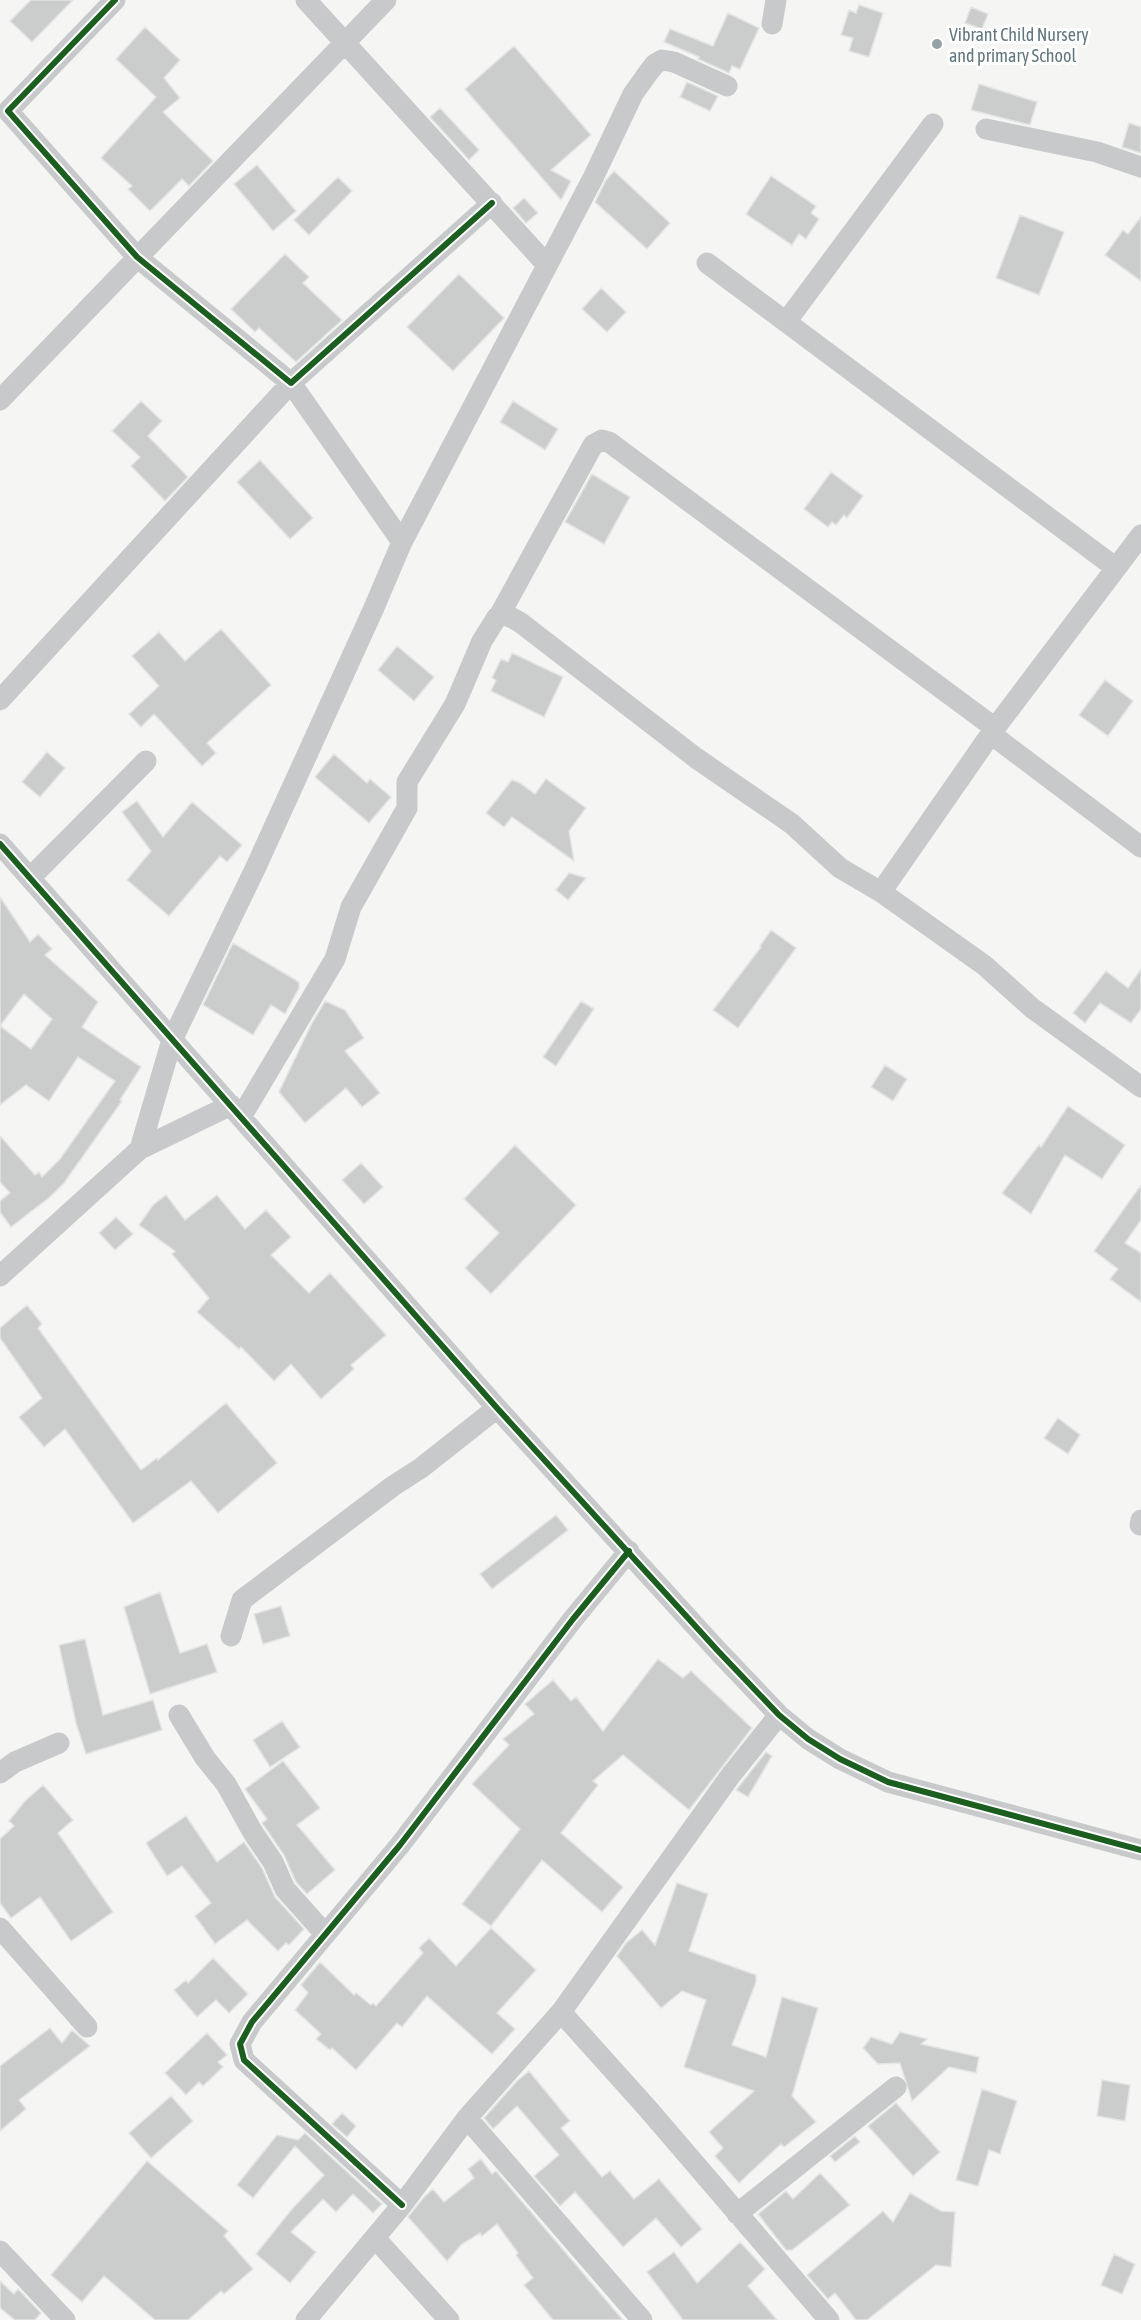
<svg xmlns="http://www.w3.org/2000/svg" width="1141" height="2320" viewBox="0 0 1141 2320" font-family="'Asap Condensed',sans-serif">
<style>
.building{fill:#cbcdcd;stroke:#e4e4e4;stroke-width:1.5}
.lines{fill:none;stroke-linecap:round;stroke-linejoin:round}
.minor{stroke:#c7c9ca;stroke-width:21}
.cycleway-casing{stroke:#fff;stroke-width:10}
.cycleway{stroke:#1b5e20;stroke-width:6}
.poi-dot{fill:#95a2a7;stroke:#fff;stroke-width:2}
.labels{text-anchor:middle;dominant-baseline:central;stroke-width:6;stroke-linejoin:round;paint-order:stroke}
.poi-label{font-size:18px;fill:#62767d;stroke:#fff;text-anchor:start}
</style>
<rect width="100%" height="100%" fill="#f5f5f4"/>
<path class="building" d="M31,0h42l-41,42 -22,-21z
M859,5l24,8 -14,44 -20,-6 4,-13 -12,-3 8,-25 7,3z
M971,7l17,7 -6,15 -17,-6z
M728,13l31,15 -19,41 -8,-3 -3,7 -31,-14 1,-2 -35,-15 6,-13 43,17z
M145,27l35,33 -16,18 16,20 -17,14 50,49 -24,25 -7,-7 -32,32 -22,-22 4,-3 -31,-28 55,-61 -40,-38z
M514,46l77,89 -40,35 20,11 -10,19 -96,-111z
M687,82l31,14 -8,15 -30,-14z
M979,84l58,18 -7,23 -59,-15z
M440,108l39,42 -10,10 -39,-43z
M1129,123l12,4v26l-19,-6z
M257,165l39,46 -23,20 -39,-47z
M614,171l56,52 -23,26 -52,-47 11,-22z
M771,176l45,30 -5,7 8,6 -13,20 -7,-5 -7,11 -46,-31z
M338,177l14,14 -43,44 -15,-15z
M524,198l14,15 -12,10 -13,-15z
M1020,215l44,17 -25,63 -43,-17z
M1141,217v64l-36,-26 18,-25 5,4z
M285,254l24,23 -6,6 39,37 -46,42 -37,-34 -4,4 -24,-23z
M459,274l45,44 -51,53 -46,-44z
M601,288l25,24 -19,20 -25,-23z
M141,401l21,20 -14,15 40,41 -23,24 -34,-35 9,-9 -28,-26z
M513,401l45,28 -13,21 -45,-28z
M260,460l53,58 -23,21 -53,-57z
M831,472l32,24 -16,22 -3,-3 -8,10 -4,-3 -4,5 -24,-18z
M592,474l38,23 -26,47 -39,-22z
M221,629l50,56 -64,58 9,10 -14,13 -48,-52 -13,13 -12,-13 30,-28 -27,-30 27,-24 26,29z
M397,646l37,31 -20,24 -36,-31z
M512,653l51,24 -19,40 -53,-26 5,-11 -4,-2 9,-19 7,3z
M1105,680l28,21 -25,35 -29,-21z
M47,752l18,16 -25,29 -18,-15z
M334,754l33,29 3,-4 21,18 -22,26 -54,-46z
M546,779l40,29 -17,23 5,30 -62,-44 -8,10 -18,-14 26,-33 8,3 15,11z
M137,801l26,36 29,-35 50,43 -15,17 -7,-6 -51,60 -42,-36 24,-29 -29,-39z
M569,873l17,5 -18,22 -12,-10z
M0,897l30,45 8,-8 14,15 -7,6 53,47 -16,25 59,40 -21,33 2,1 -58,82 -14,14 -39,30 -11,-15v-11l10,-8 -10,-11v-46l35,39 4,-3 3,5 18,-18 55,-78 -37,-24 -29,44 -23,-16 -26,20v-79l31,23 21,-30 -28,-25 -24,32z
M771,930l25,18 -58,80 -25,-18 48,-63 -1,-1z
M233,943l66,39v6l-14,26 -14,-9 -18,30 -50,-30z
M1141,969v40l-10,14 -31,-20 -15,20 -12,-10 33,-42 22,17z
M325,1001l20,9 19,28 -19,13 35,42 -18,14 -16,-19 -41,35 -26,-31 33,-69z
M581,1001l13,8 -38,57 -13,-9z
M885,1065l22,14 -14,22 -22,-14z
M1068,1106l57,39 -23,34 -37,-24 -34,59 -29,-21 37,-48 2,2z
M515,1145l61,60 -85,89 -26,-26 34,-35 -35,-34z
M361,1163l22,24 -19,17 -22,-24z
M1141,1185v35l-16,23 16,10v49l-31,-23 8,-10 -24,-18z
M166,1195l19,25 32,-25 28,34 21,-19 25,27 -20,18 38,38 21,-20 56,62 -35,30 3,4 -33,30 -30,-35 -17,17 -33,-34 -2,2 -42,-37 12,-14 -37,-44 3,-3 -36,-26 14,-20z
M116,1217l17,17 -18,16 -16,-17z
M27,1305l15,19 -4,4 103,142 16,-12 1,2 68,-57 51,60 -59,50 -27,-32 -58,42 -68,-94 -21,18 -25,-30 23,-19 -42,-60v-10z
M1058,1418l22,17 -12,19 -24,-16z
M556,1515l12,15 -76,59 -12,-15z
M160,1592l20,61 27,-9 10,28 -67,22 -26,-87z
M281,1606l9,30 -27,8 -9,-30z
M85,1639l18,76 50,-15 9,30 -76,24 -10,-31 -17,-78z
M658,1659l25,19 8,-7 61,57 -63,82 -66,-55 -30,26 5,4 -37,48 62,54 -21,25 -60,-52 -51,66 -29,-22 58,-75 -48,-45 37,-39 -6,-6 31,-25 -9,-10 28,-24 18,21 5,-4 27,34z
M282,1721l18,26 -30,20 -17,-27z
M766,1752l6,4 -24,41 -12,-7z
M283,1761l37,47 -23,17 38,45 -28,24 -11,-12 -12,-27 -22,-32 5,-4 -22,-30z
M43,1785l30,35 -15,13 55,79 -42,29 -31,-44 -29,21 -11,-15v-64l14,-13 -5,-5 16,-20z
M186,1816l31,46 27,-20 18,26 13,29 29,32 -15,16 -3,-2 -8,8 -31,-31 -32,24 -20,-28 16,-13 -29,-37 -15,10 -21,-33z
M677,1883l31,11 -19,57 67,24v7l-24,63 34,12 16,-60 36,11 -26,88 24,26 -32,25 -3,-3 -42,39 -24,-27 8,-8 -14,-16 45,-41 -70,-24 22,-67 -24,-9 -21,17 -44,-52 9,-13 16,-13 13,15z
M491,1928l45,42 -39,43 18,16 -23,25 -65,-58 -25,31 -5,-4 -41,47 -24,-22 -2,2 -14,-11 5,-5 -26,-24 13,-17 -7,-8 19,-23 34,33 2,-2 15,12 2,-2 3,3 47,-53 -4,-5 10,-10 27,28z
M213,1958l35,36 -19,19 -13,-13 -19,17 -23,-27 12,-10 2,3z
M50,2028l12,15 10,-13 18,16 -71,54 7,9 -26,22v-65z
M900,2032l27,7 -6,5 58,13 -3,16 -27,-6 -37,34 -12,-38 -22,1 -15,-16 8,-11 21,7z
M207,2033l20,22 -9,7 5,5 -20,19 -4,-4 -13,13 -21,-22z
M529,2071l41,50 -9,7 41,49 8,-6 24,28 25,-20 43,50 -21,18 -25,-29 -33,29 -48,-55 -15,14 -26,-30 25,-21 -42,-49 -24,23 -9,-11 33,-37z
M1102,2080l28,5 -5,36 -28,-5z
M982,2089l35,12 -17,53 -11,-4 -11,36 -22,-6z
M171,2096l22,25 -42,37 -22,-25z
M896,2103l44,49 -27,24 -45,-50z
M342,2113l14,13 -9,11 -15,-13z
M305,2133l77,71 -9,9 -20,-19 -17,18 -13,-13 -32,33 25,20 -26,31 -34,-29 36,-45 32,-34 -29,-29 -42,52 -16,-13 40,-50 21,5z
M855,2136l5,6 -25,20 -5,-6z
M481,2159l11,15 4,-3 127,149h-70l-29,-35 9,-7 -17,-23 2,-2 -21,-29 -15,12 -2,-3 -18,11 -15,17 -39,-44 16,-20 9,-8 11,13 30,-24 -6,-9z
M147,2161l81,70 -4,5 29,33 -29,25 -3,-3 -33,29h-33l-51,-44 -22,26 -31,-27z
M820,2173l30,32 -58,45h-6l-28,-36 28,-23 7,8z
M910,2193l31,18 14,1 -4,55 -15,-2 -69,55h-11l-21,-27 -7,6 -21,-24 76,-64 10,11z
M740,2242l25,27 -17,17 29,34h-94l-36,-48 27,-20 23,31z
M1114,2254l21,10 -13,30 -21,-9z
M0,2281l14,13 4,-5 23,24 -6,7h-20l-15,-12z"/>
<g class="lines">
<path class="minor" d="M115,0l-107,111 129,146 154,126 201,-180
M306,0l241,265
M772,24l4,-24
M986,129l111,23 44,15
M707,263l409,305
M786,322l147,-198
M0,400l386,-400
M1141,535l-146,193 -114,164 103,73 48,43 109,79
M499,616l94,-171 9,-5 7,2 386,286
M0,700l291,-317 111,159
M991,734l150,113
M0,844l497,564 221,243 61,64 29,24 32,20 48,23 253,68
M30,878l116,-117
M241,1117l94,-158 16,-52 56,-99v-26l48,-78 27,-63 15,-24c9,-4 16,1 24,6l175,135 96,66 48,44 41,24
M140,1149l32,-109 83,-171 118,-259 29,-68 191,-364 40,-84 15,-21 7,-9 7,-4 12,2 53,24
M0,1276l140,-127 91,-44
M1140,1525l1,-5
M231,1636l11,-36 151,-114 28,-18 76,-60
M179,1715l26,43 21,26 26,47 21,31 12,27 40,45
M0,1773l15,-11 44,-19
M0,1928l87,99
M561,2012l87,97 181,211
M467,2118l175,202
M402,2205l-158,-145 -4,-16 12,-22 148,-177 173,-226 56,-68
M737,2214l159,-127
M375,2238l74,82
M0,2251l65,69
M306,2320l96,-115 65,-87 94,-106 170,-237 48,-60"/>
<defs>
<path id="cycleway" d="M115,0l-107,111 129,146 154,126 201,-180
M0,844l497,564 221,243 61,64 29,24 32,20 48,23 253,68
M402,2205l-158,-145 -4,-16 12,-22 148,-177 173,-226 56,-68"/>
</defs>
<use href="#cycleway" class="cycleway-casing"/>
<use href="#cycleway" class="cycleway"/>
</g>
<circle class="poi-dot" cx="937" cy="44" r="6"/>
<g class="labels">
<g class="poi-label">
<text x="949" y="34">Vibrant Child Nursery<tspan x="949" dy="21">and primary School</tspan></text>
</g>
</g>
</svg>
